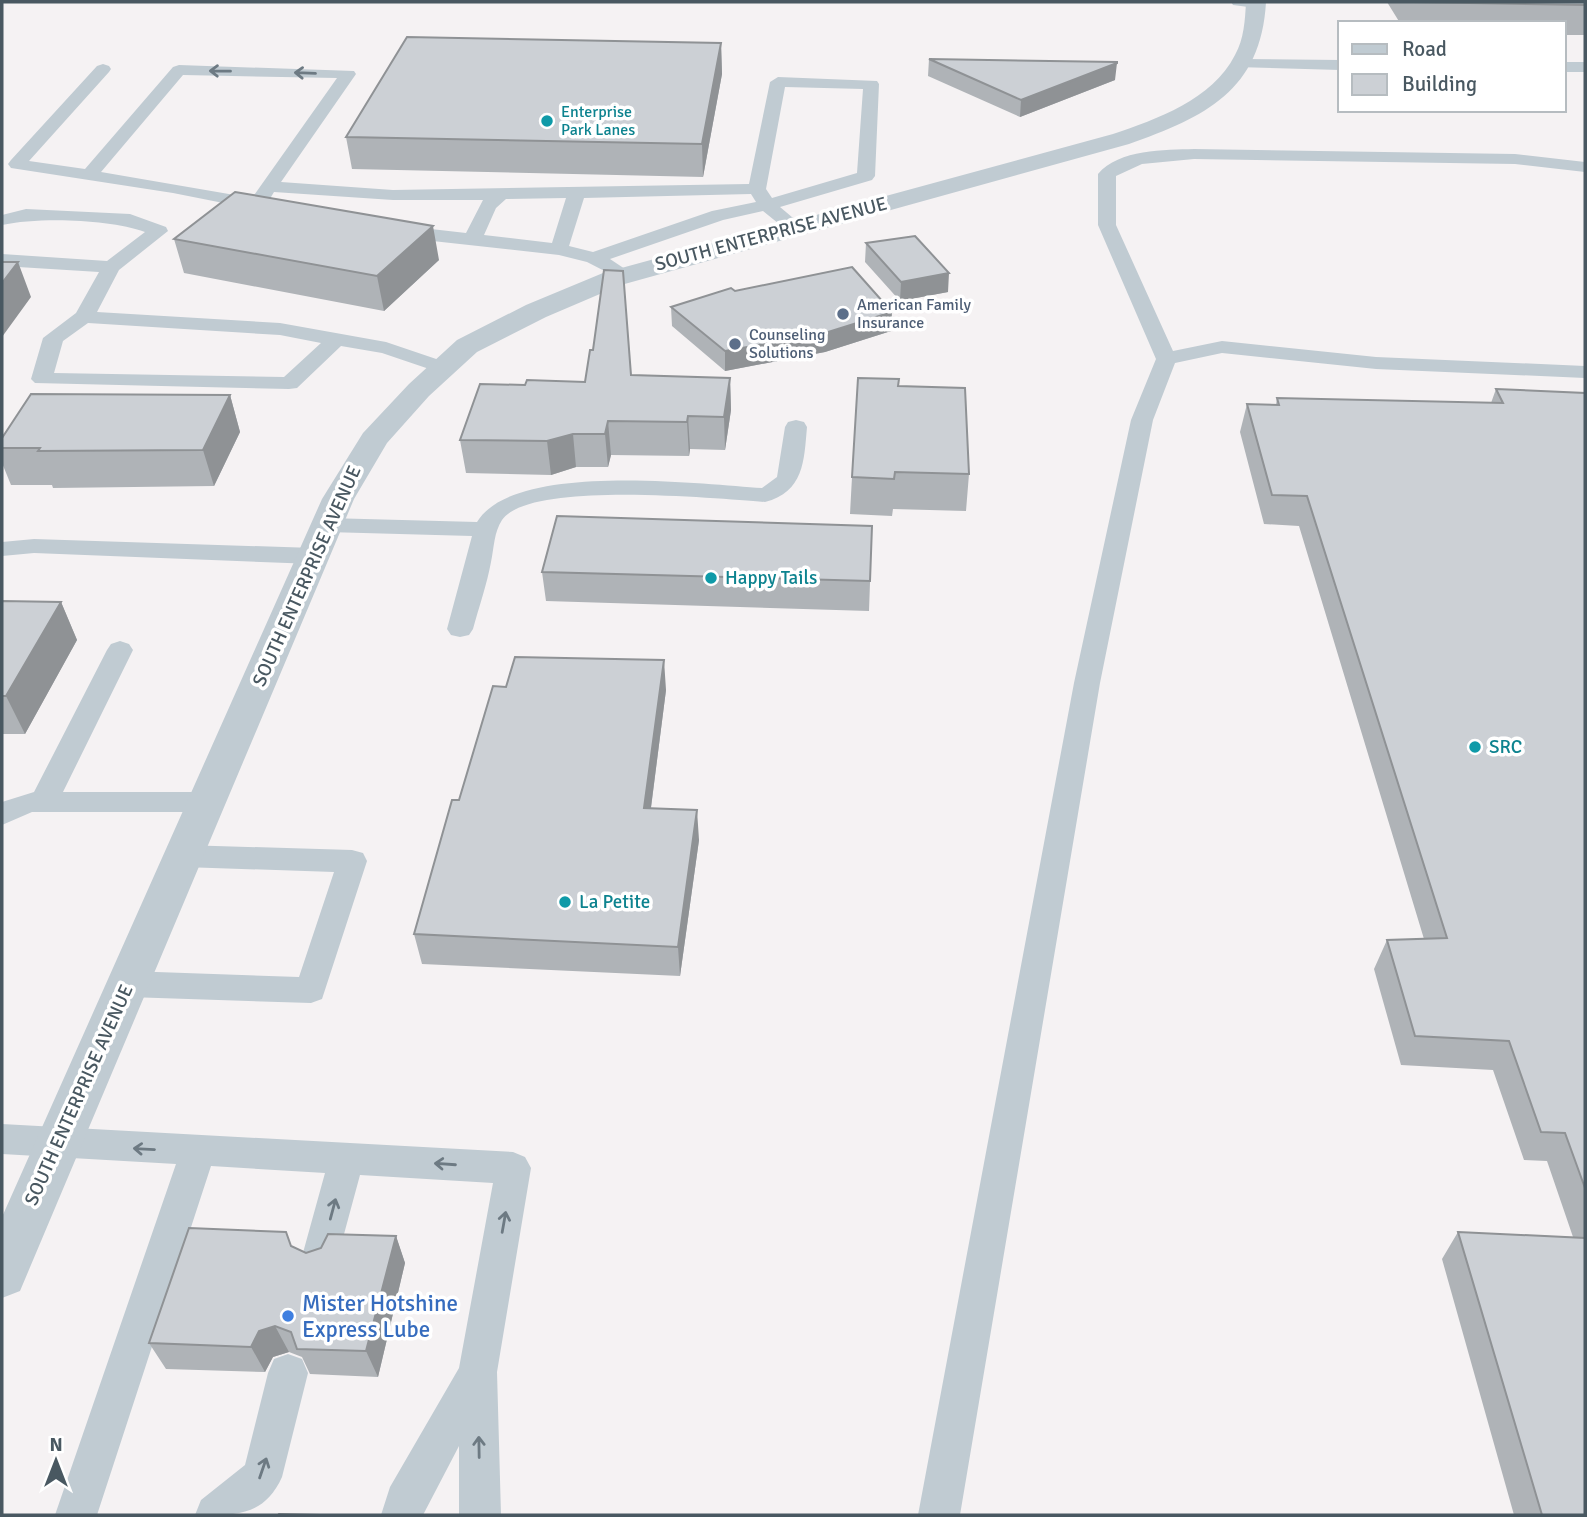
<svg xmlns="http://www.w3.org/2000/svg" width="1587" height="1517" viewBox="0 0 1587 1517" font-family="Signika,sans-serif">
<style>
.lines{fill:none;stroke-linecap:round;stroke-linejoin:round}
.service{fill:#c0cbd2;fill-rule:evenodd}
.tertiary{fill:#c0cbd2;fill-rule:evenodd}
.wall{fill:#afb3b7}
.shaded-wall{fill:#8f9295}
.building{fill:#ccd0d5;stroke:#8f9295;stroke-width:2}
.oneway{stroke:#6d7a83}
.culture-dot{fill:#0f9aa8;stroke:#fff;stroke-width:2.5}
.service-dot{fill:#5c6f8a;stroke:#fff;stroke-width:2.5}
.shop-dot{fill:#3f7fe0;stroke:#fff;stroke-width:2.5}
.labels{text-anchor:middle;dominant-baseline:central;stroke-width:7;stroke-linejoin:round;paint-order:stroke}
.far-culture-label{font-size:16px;fill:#0d838f;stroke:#fff;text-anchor:start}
.far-service-label{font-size:16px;fill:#4e5e75;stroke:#fff;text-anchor:start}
.street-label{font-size:19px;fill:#495861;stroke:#fff}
.culture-label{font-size:19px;fill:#0d838f;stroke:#fff;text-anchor:start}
.near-shop-label{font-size:23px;fill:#366cbe;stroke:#fff;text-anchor:start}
</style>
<rect width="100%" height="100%" fill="#f5f2f3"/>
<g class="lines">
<path class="service" d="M1231,2h31l1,2 -7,4 -23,-3z
M1242,59l98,1v10l-104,-3 -2,-3 2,-3z
M1564,62h21v10h-21z
M103,64l6,2 2,3 -2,3 -80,89 56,8 88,-102 6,-2 175,6 2,3 -75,108 112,8 356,-6 21,-102 8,-5 99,4 2,3 -4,92 -3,4 -92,27 25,21 -2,4h-14l-26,-21 -40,9 -113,39 24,16 -10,6 -37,-19 -28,-7 -163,-18 -9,-6 9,-6 70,8 17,-33h-90l-119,-8 -6,10 4,4 -9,5 -90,-18 -162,-25 -3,-4 3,-4 86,-94zM183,75l154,3 -85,120 -151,-26zM785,87l78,2 -6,84 -85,25 -6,-9zM751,194l5,8 -44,9 -119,41 -24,-6 15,-48zM566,198l-14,45 -68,-8 12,-27 10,-9z
M1194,149l321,5 70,8v10l-70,-8 -321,-5 -52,5 -26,12v49l57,126 49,-10 154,16 209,9v12l-209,-9 -154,-16 -47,10 -22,57 -53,263 -140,832h-42l156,-832 57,-263 25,-61 -58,-134v-51c21,-25 67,-24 96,-25z
M26,209l104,5 36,13 2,4 -49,39 -22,42 183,11 106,19 65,22 4,4 -4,4 -7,2 -62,-21 -41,-7 -44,42 -8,1 -254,-6 -4,-4 12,-41 33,-25 23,-41 -97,-6v-12l105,7 38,-29c-36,-13 -106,-15 -143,-7v-10zM88,323l192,12 41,8 -37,34 -230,-4 9,-32z
M796,420l8,2 3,5c-3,34 -3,65 -42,75 -48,-3 -235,-22 -263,18 -8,12 -8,28 -11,42 -4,22 -12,45 -18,67l-4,6 -9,2 -9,-2 -4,-6 25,-93 -145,-4 -8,-2 -4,-5 4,-5 8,-2 150,4c37,-61 221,-38 285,-34l15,-11 8,-50 3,-5z
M34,539l280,9 9,3 3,5 -3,5 -9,3 -280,-11 -32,3v-14z
M120,641l9,3 4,6 -70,142h144l10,3 4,7 -4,7 -10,3h-175l-30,13v-23l32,-10 73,-142 4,-6z
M183,845l169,5 11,3 4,8 -45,138 -11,4 -183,-6 -11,-4 -5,-9 5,-9 11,-4 171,6 35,-105 -151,-5 -11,-3 -4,-8 4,-8z
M2,1124l511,28 12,5 6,11 -34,204 4,143h-42v-69l-36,69h-42l9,-28 69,-119 34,-185 -133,-8 -23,85 -5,12 -13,5 -13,-5 -5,-12 24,-87 -114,-7 -114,349h-42l121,-351 -174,-10z
M288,1354l14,5 6,14 -26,104c-18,40 -47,38 -87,38l6,-15 44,-35 23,-92 6,-14z"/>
<path class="tertiary" d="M1246,2h20c-5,89 -61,115 -137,142l-508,141 -75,32 -69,35 -48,44 -42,47 -33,56 -334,792 -18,7v-81l320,-718 41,-66 46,-49 48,-44 69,-35 77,-32 510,-139c44,-15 99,-34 122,-79 9,-16 10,-35 11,-53z"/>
</g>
<path class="wall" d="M1387,2h198v33h-21v-12h-164z
M721,43l1,31 -19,103 -351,-8 -6,-32z
M929,59l186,21 -95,37 -92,-41z
M174,239l265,21 -55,51 -200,-38z
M866,243l82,49 -48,9 -35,-39z
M735,291l156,40 -66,21 -100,19 -53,-45 -1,-19z
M631,375l99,3 1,32 -6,40 -35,-1 -1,7 -78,-1 -3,12h-32l-25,8 -85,-2 -6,-33 65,-55 60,-3z
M899,386l70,88 -3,37 -73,-2 -1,7 -42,-2 2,-37z
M1496,389l89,4v1122h-71l-72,-256 16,-27 115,5 -26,-76 -23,-1 -31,-90 -92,-5 -27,-96 13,-29 37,-1 -125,-413 -35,-2 -24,-92 7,-28 29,1 1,-7 214,5z
M230,395l10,37 -26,54 -161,2 -1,-3h-41l-9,-22v-25z
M872,526l-3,85 -323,-10 -4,-29z
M2,601l59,1 16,38 -52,94h-23z
M666,690l-15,118 48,32 -19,136 -258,-12 -8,-30 45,-134z
M396,1236l9,27 -27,114 -68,-3 -8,-17 -13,-5 -16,5 -8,15 -99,-3 -17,-26 144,-96 13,6z"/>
<path class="shaded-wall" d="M721,43l1,31 -19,103 -1,-33z
M1117,63l-2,17 -95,37 1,-17z
M433,226l6,34 -55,51 -7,-35z
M18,262l13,35 -29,40v-54z
M949,273l-1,19 -48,9 1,-19z
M892,312l-1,19 -66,21 -100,19v-20z
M730,378l1,32 -6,40 -1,-33z
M230,395l10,37 -26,54 -11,-36z
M688,416l2,33 -1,7 -2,-34z
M608,421l3,34 -3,12 -3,-33z
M573,434l3,33 -25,8 -4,-34z
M61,602l16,38 -52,94 -19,-38z
M664,660l2,30 -19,148 -3,-30z
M697,810l2,30 -19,136 -2,-29z
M396,1236l9,27 -27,114 -12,-26z
M275,1326l14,26 -16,5 -8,15 -14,-25 8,-16z"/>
<path class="building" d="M1413,2h172v3z
M407,37l314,6 -19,101 -356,-7z
M929,59l188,3v1l-96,37z
M235,192l198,34 -56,50 -203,-37z
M915,236l34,37 -48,9 -35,-39z
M2,262h16l-16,21z
M852,267l40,45 -67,21 -100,18 -54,-44 60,-19 4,3z
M604,270l19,1 8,104 99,3 -6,39 -36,-1 -1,6 -79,-1 -3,13h-32l-26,7 -87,-1 20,-56 45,1 2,-5 58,2 5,-32h3z
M858,378l41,1 -1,7 67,2 4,86 -74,-2 -1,7 -42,-2z
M1496,389l89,4v795l-20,-55 -24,-1 -32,-91 -94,-5 -28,-96 60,-2 -140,-442 -35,-1 -25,-91 32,1 -2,-7 226,5z
M31,394l199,1 -27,55 -165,1 2,-3h-38v-10z
M557,516l315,10 -2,55 -328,-9z
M2,601l59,1 -55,94h-4z
M515,657l149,3 -20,148 53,2 -19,137 -264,-13 38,-134h7l34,-114 13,1z
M189,1228l97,4 5,14 15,7 15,-5 7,-14 68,2 -30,115 -69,-2 -6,-17 -16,-6 -16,5 -8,16 -102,-4z
M1458,1232l127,6v277h-43z
M279,1514l41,1h-42z"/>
<defs><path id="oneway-shaft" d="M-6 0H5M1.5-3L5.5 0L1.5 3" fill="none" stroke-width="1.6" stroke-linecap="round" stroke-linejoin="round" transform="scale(1.75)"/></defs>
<g class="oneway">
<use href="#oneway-shaft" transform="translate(220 71) rotate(-179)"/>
<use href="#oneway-shaft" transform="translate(305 73) rotate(-178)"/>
<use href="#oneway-shaft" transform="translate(144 1149) rotate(-177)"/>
<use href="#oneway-shaft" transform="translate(445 1164) rotate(-176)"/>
<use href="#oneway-shaft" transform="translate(333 1209) rotate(-75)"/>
<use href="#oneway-shaft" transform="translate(504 1222) rotate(-80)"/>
<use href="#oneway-shaft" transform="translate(479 1447) rotate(-91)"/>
<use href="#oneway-shaft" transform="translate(263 1468) rotate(-71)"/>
</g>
<g class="culture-dot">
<circle cx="547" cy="121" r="7"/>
<circle cx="711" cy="578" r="7"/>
<circle cx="1475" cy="747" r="7"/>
<circle cx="565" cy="902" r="7"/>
</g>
<g class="service-dot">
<circle cx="843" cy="314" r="7"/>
<circle cx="735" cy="344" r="7"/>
</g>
<circle class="shop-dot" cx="288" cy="1316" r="7"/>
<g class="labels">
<g class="far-culture-label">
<text x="561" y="112">Enterprise<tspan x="561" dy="18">Park Lanes</tspan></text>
</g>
<g class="far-service-label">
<text x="857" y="305">American Family<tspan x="857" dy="18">Insurance</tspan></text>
<text x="749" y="335">Counseling<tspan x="749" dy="18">Solutions</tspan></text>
</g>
<g class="street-label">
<text transform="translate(771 234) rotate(-15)">SOUTH ENTERPRISE AVENUE</text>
<text transform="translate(307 576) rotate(-66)">SOUTH ENTERPRISE AVENUE</text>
<text transform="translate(79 1095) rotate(-66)">SOUTH ENTERPRISE AVENUE</text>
</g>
<g class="culture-label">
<text x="725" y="578">Happy Tails</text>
<text x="1489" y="747">SRC</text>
<text x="579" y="902">La Petite</text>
</g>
<g class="near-shop-label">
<text x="302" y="1303">Mister Hotshine<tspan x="302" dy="26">Express Lube</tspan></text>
</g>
</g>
<rect width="1587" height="1517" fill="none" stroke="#495861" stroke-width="7"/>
<rect x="1338" y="21" width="228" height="91" fill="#ffffff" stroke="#b6bcc0" stroke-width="2"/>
<rect x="1352" y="44" width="35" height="10" fill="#c0cbd2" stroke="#b6bcc0" stroke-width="2"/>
<text x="1402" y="56" font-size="21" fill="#495861">Road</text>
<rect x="1352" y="74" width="35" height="21" fill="#ccd0d5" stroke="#b6bcc0" stroke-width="2"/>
<text x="1402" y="91" font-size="21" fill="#495861">Building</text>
<g transform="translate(56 1461)" stroke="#ffffff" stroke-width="5" paint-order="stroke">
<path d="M0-5L12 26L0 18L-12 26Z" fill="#495861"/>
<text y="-10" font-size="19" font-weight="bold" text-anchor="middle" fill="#495861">N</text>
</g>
</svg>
